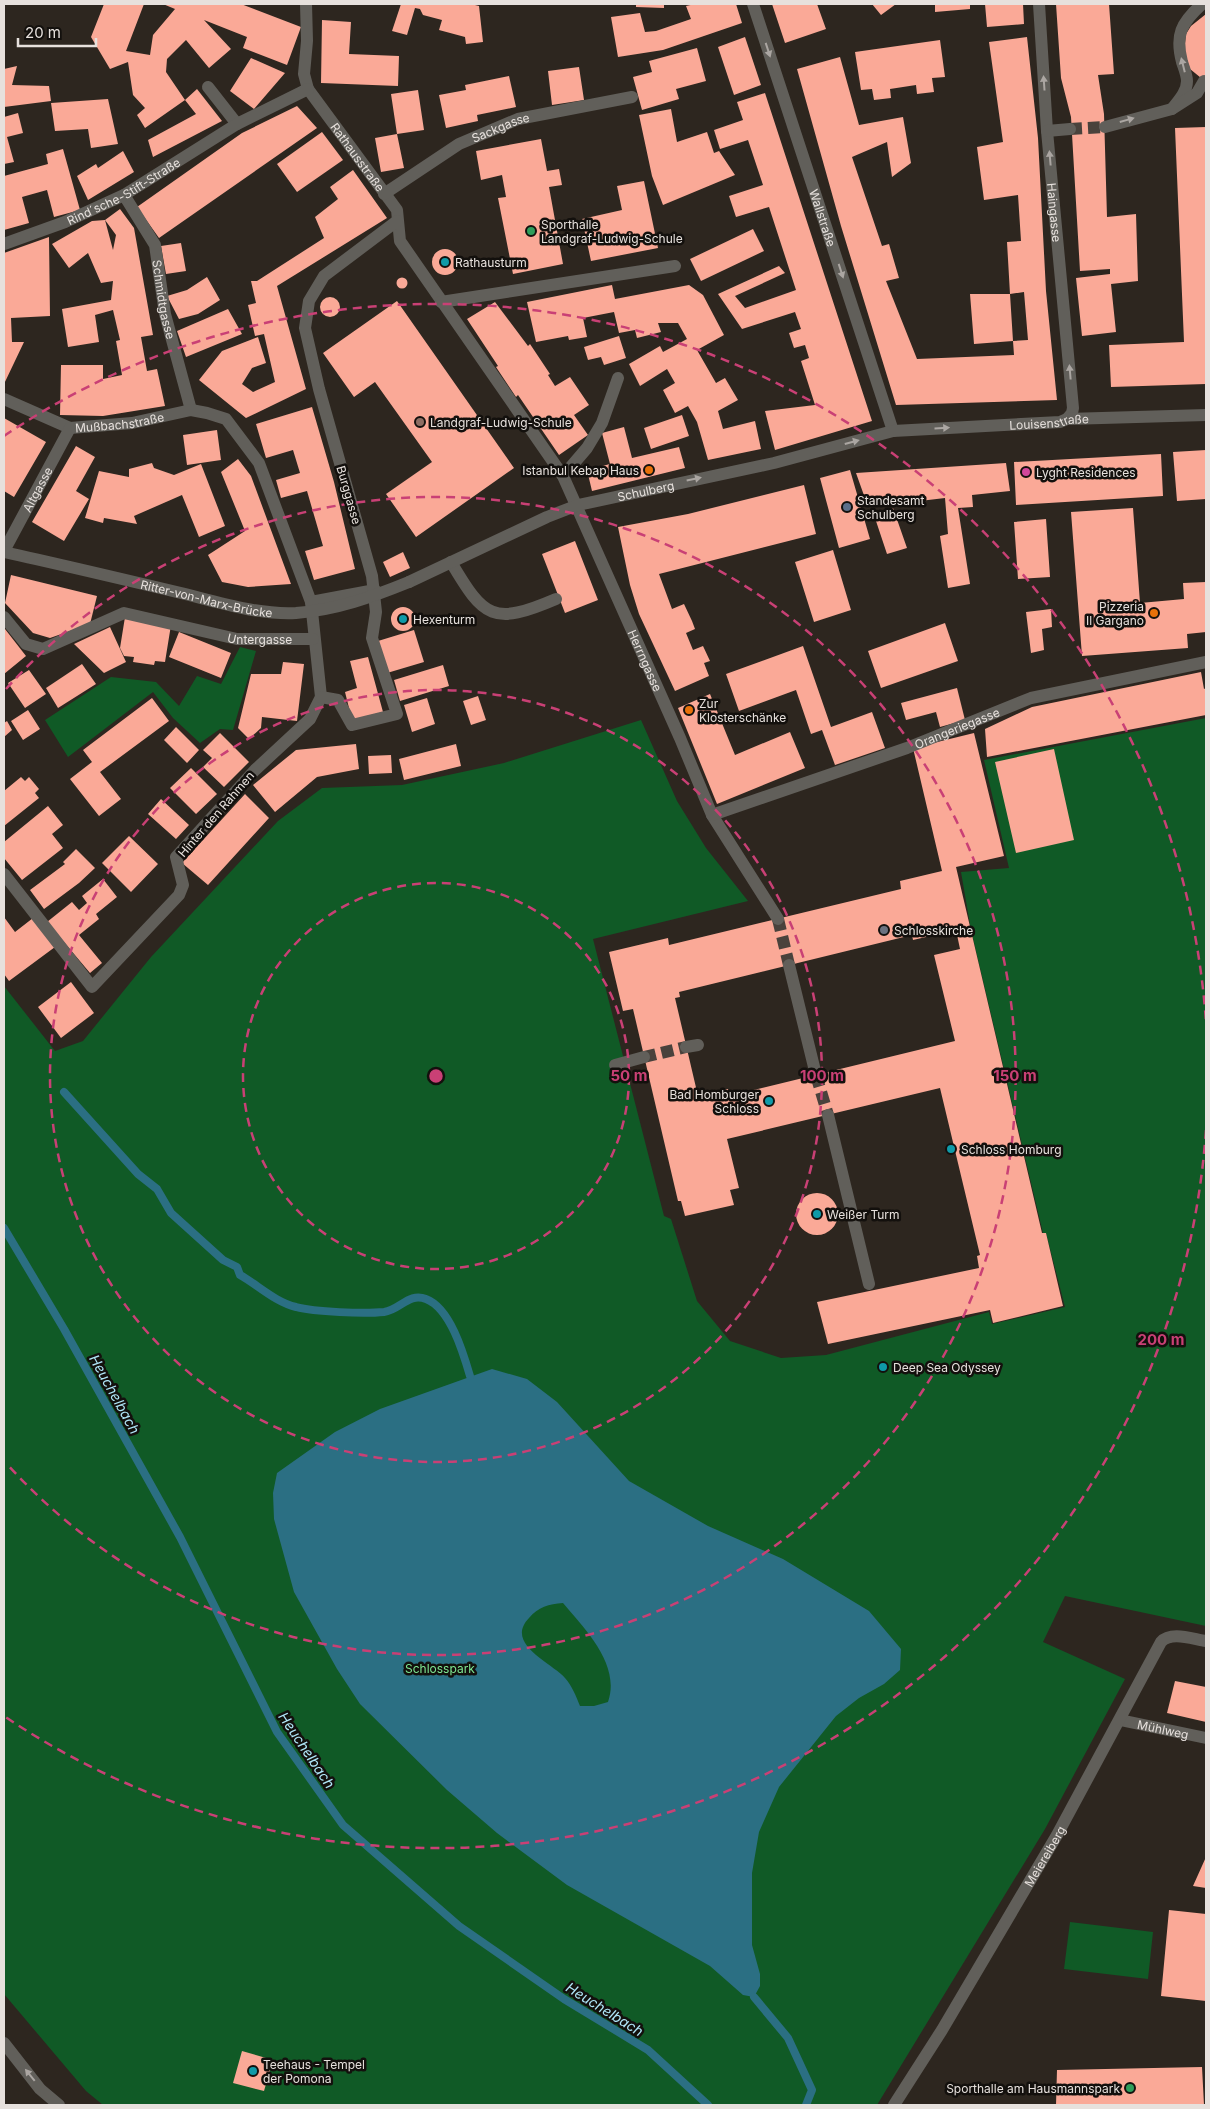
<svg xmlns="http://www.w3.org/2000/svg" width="1210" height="2109" viewBox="0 0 1210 2109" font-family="Inter,sans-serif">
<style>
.green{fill:#105a26}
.water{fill:#2b6f83;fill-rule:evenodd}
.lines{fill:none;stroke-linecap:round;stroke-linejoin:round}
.stream{stroke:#2b6f83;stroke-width:8}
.building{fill:#faa997;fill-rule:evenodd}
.minor-tunnel{stroke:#49423c;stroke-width:12;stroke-dasharray:12 6;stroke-linecap:butt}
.minor{stroke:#615f5a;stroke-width:12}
.minor-bridge{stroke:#615f5a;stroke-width:12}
.oneway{fill:#aba6a2}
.ring{fill:none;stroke:#c94075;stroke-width:2.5;stroke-dasharray:9 6}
.leisure-dot{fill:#2e9e5b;stroke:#13100d;stroke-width:2}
.culture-dot{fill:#0f9aa8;stroke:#13100d;stroke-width:2}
.education-dot{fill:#8d6e63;stroke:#13100d;stroke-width:2}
.food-dot{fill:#e8710a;stroke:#13100d;stroke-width:2}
.hotel-dot{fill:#d1479c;stroke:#13100d;stroke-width:2}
.service-dot{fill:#5c6f8a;stroke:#13100d;stroke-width:2}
.worship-dot{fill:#6b7280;stroke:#13100d;stroke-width:2}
.labels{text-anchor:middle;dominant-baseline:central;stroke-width:5;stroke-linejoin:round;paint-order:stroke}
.street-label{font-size:12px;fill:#e7e1dd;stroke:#13100d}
.poi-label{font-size:12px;fill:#e7e1dd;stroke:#13100d;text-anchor:start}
.park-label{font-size:12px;fill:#7fe792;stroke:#13100d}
.water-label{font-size:14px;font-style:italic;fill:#b0e7f9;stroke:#13100d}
.centre{fill:#c94075;stroke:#13100d;stroke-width:2.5}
.ring-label{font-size:15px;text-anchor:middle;font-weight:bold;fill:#c94075;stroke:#13100d;stroke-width:5;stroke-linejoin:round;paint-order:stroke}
</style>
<rect width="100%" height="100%" fill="#2d261f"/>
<path class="green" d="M240,647l16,4 -23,79 -13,-1 -20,14 -27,-25 -20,-26 -85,65 -23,-37 66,-43 45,5 23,24 18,-30 24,8z
M1206,718v908l-141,-30 -22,46 82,37 -80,150 -168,276h-774l-17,-14 -82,-97v-1008l51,65 28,-10 68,-84 127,-136 44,-33 80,-3 102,-22 137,-43 36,81 29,47 42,53 -155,38 71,277 7,3 26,82 33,40 51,17 45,-3 163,-43 3,12 73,-17 -19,-74h-3l-72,-303 -10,-58 48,-4 -25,-108z
M1070,1922l83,10 -5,47 -84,-10z"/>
<path class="water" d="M492,1369l35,10 30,23 72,79 79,45 75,33 86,52 32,38 -1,21 -16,14 -25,14 -23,18 -57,71 -20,45 -7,41v72l8,29v12l-6,11 -11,-2 -33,-29 -143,-81 -70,-52 -50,-43 -87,-86 -23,-35 -43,-77 -20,-73 -1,-26 4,-20 58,-41 45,-23zM563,1603c22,26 58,62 45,99l-14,4h-14c-4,-10 -8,-20 -15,-28 -13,-15 -61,-34 -36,-60 9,-11 20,-14 34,-15z"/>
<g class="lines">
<path class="stream" d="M64,1092l74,82 19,15 14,24 52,47 14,7 3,8c18,10 35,27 56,32 19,5 68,7 88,5 16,-2 25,-20 42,-13 24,9 37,53 44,77
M4,1228l60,101 116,208 97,195 66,93 116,101 105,73 84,51 60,55
M754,1997l34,41 24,52 -6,15"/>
</g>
<path class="building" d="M104,4h40l-18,47 24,4 3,-20 22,-26 -12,-5h78l60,23 -14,38 -44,-17 4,-11 -43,-17 27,29 -22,19 -23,-28 -19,19 -1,13 19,28 12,-11 25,32 -69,36 -5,-17 48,-26 -11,-14 -40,28 -8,-13 8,-7 -12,-13 -5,-33 -18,7 -19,-32z
M401,4h70l8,2 4,36 -17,2 -1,-7 -26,-7 3,-10 -19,-5 -3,-6 -5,-1 -8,27 -15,-4z
M636,4h28v4l-28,-1z
M695,4h41l6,19 -79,27 -45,7 -7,-40 29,-4 5,19 11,-1 35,-12 -5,-13z
M772,4h45l9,25 -41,14z
M872,4h24l-15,11z
M935,4h35v5l-35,3z
M985,4h38l1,20 -37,3z
M1056,4h53l5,70 -16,1 6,39 3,103 29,-3 2,67 -27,3 5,48 -34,4 -6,-58 34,-4v-5l-30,2 -9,-154 -10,-39z
M1206,14v68l-16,-13 -6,-17 2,-18 5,-8z
M322,20l29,2 -2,32 50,2 -1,30 -77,-3z
M745,37l16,48 -27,10 -16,-48z
M1027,37l11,101 8,153 11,109 -161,5 -55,-179 -44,-157 43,-12 19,68 44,-8 8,46 -19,14 -5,-35 -35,15 30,89 7,-2 10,34 -13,3 31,78 97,-4 -1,-14 15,-1 -4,-48 -14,2 3,47 -39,3 -4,-50h40l-3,-52 14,-1 -3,-46 -34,5 -7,-53 26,-5 -14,-100z
M940,40l5,37 -13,1 2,14 -17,2 -1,-9 -26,4 1,9 -17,2 -2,-11 -11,1 -6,-38z
M697,48l9,33 -30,8 3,10 -37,11 -9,-33 19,-5 -3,-11z
M251,58l34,15 -31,36 -24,-18z
M17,66l-5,19 37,1 2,15 -47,6v-38z
M579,67l5,33 -32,5 -4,-34z
M509,76l7,31 -39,8 1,6 -32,7 -7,-33 27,-5 -1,-5z
M418,90l6,40 -27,4 7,34 -23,4 -6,-34 22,-4 -6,-40z
M765,93l107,328 -97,29 -10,-39 50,-6 -14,-44 8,-3 -4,-13 -11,3 -5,-15 12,-4 -6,-17 -53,17 -24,-35 61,-28 6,7 -50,23 10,12 51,-18 -27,-83 -33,10 -7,-21 34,-11 -15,-45 -28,9 -6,-19 29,-10 -6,-18z
M108,99l10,45 -27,4 -3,-19 -33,2 -4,-28z
M297,106l20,22 -158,110 -22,-31 105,-74z
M671,109l6,33 30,-10 7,21 5,-2 16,24 -72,30 -11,-29 -13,-61z
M18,113l5,20 -16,4 7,25 -10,2v-47z
M1206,127v257l-95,3 -2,-42 75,-3 -9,-214z
M322,132l21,28 -46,32 -20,-28z
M541,139l6,32 12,-2 3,16 -13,2 14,77 -50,10 -15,-76 8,-1 -4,-22 -21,5 -5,-29z
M63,149l17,61 -26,7 -7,-27 -25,7 7,26 -25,7v-54l44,-12 -2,-10z
M123,151l11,21 -46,28 -11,-24 19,-12 2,4z
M353,170l34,48 -110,68 29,103 -60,29 -47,-38 23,-29 36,-14 8,26 -14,5 -10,16 11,8 22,-10 -11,-48 -9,2 -7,-31 8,-2 -5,-22h6l67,-43 -9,-21 23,-18 -8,-12z
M644,181l14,67 -67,13 -9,-42 40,-9 -5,-24z
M120,209l14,19 19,107 -12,2 6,34 10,-2 8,37 -62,10 -43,-1 1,-50h42v14l19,-4 -6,-34 4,-1 -7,-30 -18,5 4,27 -31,5 -6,-38 49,-9 2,-19 -12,2 -13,-30 -19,15 -17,-24 40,-23 13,-1 8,30 3,-15 -11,-15z
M753,229l11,22 -63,30 -11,-22z
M49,237l1,79 -39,2 1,24h12l-20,42v-131z
M181,243l5,28 -20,3 -5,-28z
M432 262a13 13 0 1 1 26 0a13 13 0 1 1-26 0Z
M207,277l13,23 -22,14 -19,5 -12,-23 20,-6z
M396.5 283a5.5 5.5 0 1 1 11 0a5.5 5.5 0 1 1-11 0Z
M612,285l3,14 74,-14 14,10 21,40 -27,15 19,33 9,-5 13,22 -20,11 5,18 32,-8 6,28 -53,11 -11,-38 -9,-16 -13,7 -12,-23 12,-7 -8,-14 -27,17 -11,-22 31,-18 3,6 24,-13 -9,-16h-20l3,9 -24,6 -2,-8 -16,3 -5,-21 -31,6 4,19 -18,3 -1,-4 -32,6 -9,-40z
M320 307a10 10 0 1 1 20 0a10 10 0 1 1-20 0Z
M397,301l117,167 -98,69 -30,-43 46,-32 -57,-80 -21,15 -31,-44z
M495,302l33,44 2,-2 20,30 -2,1 7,11 15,-9 19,28 -15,10 14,20 -29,20 -41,-60 -2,2 -20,-30 2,-1 -31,-47z
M228,309l14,25 -56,23 -9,-26z
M619,336l7,22 -22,7 -3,-8 -13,3 -4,-13z
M312,407l22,75 21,87 -41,11 -9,-29 18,-5 -16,-55 -26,7 -5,-18 24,-7 -7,-23 -27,8 -10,-34z
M682,415l7,21 -38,13 -7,-21z
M4,418l42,24 -32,55 -10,-6z
M624,427l8,31 47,-11 6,21 -93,23 -5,-21 23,-6 -8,-31z
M217,430l4,30 -34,5 -4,-30z
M76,446l19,11 -19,34 13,8 -25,42 -32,-19z
M1206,450v49l-29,2 -4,-49z
M1161,454l2,42 -147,9 -2,-43z
M238,459l13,17 40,108 -43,3 -26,-5 -14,-27 37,-24 -24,-59z
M152,463l2,5 20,7 27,-11 24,62 -26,11 -17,-42 -48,21 3,8 -33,-6 -1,5 -18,-5 14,-47 30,6v-8z
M1006,463l4,28 -38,4 1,12 -15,1 12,76 -22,4 -8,-52 8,-2 -3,-36 -42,5v-4l-37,2 -10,-28z
M850,470l20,69 -31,9 -19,-70z
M804,485l12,49 -157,40 13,35 12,-5 8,17 3,8 -9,4 7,17 10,-4 7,15 -6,2 5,13 -34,15 -36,-77 -9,-29 -12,-58 70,-13z
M893,508l14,40 -20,6 -13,-39z
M1133,508l7,95 44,-4 -1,-16 23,-1v50l-19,2 1,14 -106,8 -11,-144z
M1046,519l4,58 -32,2 -4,-57z
M575,541l23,59 -33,13 -23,-59z
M833,550l18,60 -37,12 -19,-60z
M403,552l7,16 -20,9 -7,-15z
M11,575l86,21 -7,28 -40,14 -17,-5 -28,-30z
M391 619a12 12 0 1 1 24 0a12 12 0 1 1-24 0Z
M1051,609l1,18 -10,2 2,21 -13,3 -5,-41z
M125,617l46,8 -6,37 -10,-1 -1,4 -21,-3 1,-5 -10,-1 -4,-8z
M945,623l13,38 -77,27 -13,-37z
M110,627l16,35 -22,11 -30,-29z
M5,629l21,27 -22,18v-44z
M414,630l10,32 -37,11 -9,-32z
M179,632l52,21 -10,25 -52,-21z
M803,646l28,81 41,-15 13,36 -50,17 -13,-35 -11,4 -15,-44 -57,21 -13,-37z
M368,657l15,55 -31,8 -7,-28 12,-4 -7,-27z
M283,662l21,2 -7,57 -35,-4 -1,11 -12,11 -11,-11 13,-54h30z
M82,664l14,20 -38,24 -12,-20z
M443,665l6,21 -49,15 -6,-21z
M29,670l17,24 -21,14 -17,-25z
M1201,672l3,17 2,-1v27l-219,42 -2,-28 47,-22z
M957,688l8,32 -25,7 -4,-15 -30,8 -5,-17z
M710,694l25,61 55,-23 15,36 -88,36 -39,-96z
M478,696l8,24 -15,5 -8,-24z
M152,698l17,23 -69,51 21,27 -22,17 -29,-37 22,-17 -9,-12z
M427,698l8,26 -23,8 -8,-27z
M28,710l12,19 -17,11 -12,-19z
M7,721l5,9 -8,7v-14z
M176,727l23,23 -12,13 -23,-23z
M220,733l29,29 -25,25 -21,-20 9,-9 -9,-8z
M974,733l30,123 -48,11 86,366h4l17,73 -70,17 -3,-13 -162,34 -11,-42 162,-34 -2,-12 3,-1 -40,-167 -213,51 12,49 -9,2 4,15 -49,11 -4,-15h-3l-45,-192 -10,2 -14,-59 59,-14 1,7 232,-56 -1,-8 42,-10 -29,-123zM956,930l4,19 -26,6 21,86 -226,55 -1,-7 -30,7 -23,-98 5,-1 -1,-5 233,-57 1,5z
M356,744l3,25 -42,8 -42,35 -22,-27 43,-35z
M456,744l5,22 -57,14 -5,-21z
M1054,749l20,91 -58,13 -21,-91z
M391,755l1,18 -23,1 -1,-18z
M191,768l26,26 -21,20 -26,-26z
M21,777l4,4 4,-4 10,12 -4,4 4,5 -35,28v-35z
M245,794l24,24 -61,67 -26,-22z
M161,799l28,26 -13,14 -28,-25z
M48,806l15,19 -11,9 11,14 -41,32 -18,-22v-16z
M129,836l29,28 -27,28 -29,-29z
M76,849l19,19 -16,15 -35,26 -14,-19 35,-26 -2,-2z
M103,879l14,18 -21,17 3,5 -20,16 23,28 -12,10 -43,-51 25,-20 7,8 8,-7 -5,-7z
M4,917l11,15 18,-14 22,29 -46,34 -5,-7z
M71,982l23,31 -33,25 -23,-31z
M796 1214a21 21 0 1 1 42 0a21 21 0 1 1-42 0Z
M1175,1681l31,6v35l-39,-9z
M1206,1857v31l-13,-2z
M1169,1910l37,4v87l-45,-5z
M242,2051l31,9 -9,31 -31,-8z
M1202,2067l2,38h-148l1,-35z"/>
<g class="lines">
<path class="minor-tunnel" d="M1070,129l35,-2
M778,919l11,46
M644,1057l42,-10
M816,1075l12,40"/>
<g class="minor">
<path id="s1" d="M306,4l1,37 -3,33 4,15 89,121 3,31 163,235 117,262 32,77 66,104"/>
<path id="s2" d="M753,4l140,427"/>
<path id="s3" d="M1039,4l8,127 26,277 -1,5 -5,6"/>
<path d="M208,87l29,37"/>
<path d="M1172,109c6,-8 15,-17 15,-28 0,-6 -3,-13 -5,-19 -7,-27 -1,-39 20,-58"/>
<path d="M1105,127l67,-18 25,-16 7,-12"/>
<path d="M1047,131l23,-2"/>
<path id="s4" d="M384,194l75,-50 59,-25 114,-22"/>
<path id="s5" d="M124,195l31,50 10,69 26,96"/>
<path id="s6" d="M4,244l61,-22 59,-27 113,-71 71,-35"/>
<path d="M441,302l234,-36"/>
<path id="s7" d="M4,399l66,29 62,-5 59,-13 16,3 19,6 33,44 52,139 10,95 -11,22 -55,51 -79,87 7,28 -4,10 -87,92 -88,-113"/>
<path d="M563,476l24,-28 15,-25 16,-45"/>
<path id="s8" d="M4,551l66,-123"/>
<path d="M451,562c33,56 42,64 105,37"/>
<path id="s9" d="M409,582l138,-65 31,-12 196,-42 119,-32 167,-9 7,-3 139,-4"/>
<path d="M311,602l64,-12"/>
<path id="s10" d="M4,617l22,27 17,5 81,-36 113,26h76"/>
<path d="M321,697l17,3 14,25 45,-11 -25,-76 4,-26 -4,-36 -53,-187 -14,-61 4,-27 15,-25 73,-55"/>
<path id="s11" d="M712,815l195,-67 124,-50 175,-36"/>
<path d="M789,965l27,110"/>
<path d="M686,1047l12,-2"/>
<path d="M615,1065l29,-8"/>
<path d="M828,1115l41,169"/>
<path id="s12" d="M1120,1720l86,18"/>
<path d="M4,2043l36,46 19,16"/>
<path id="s13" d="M894,2105l48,-75 115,-195 104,-193c10,-11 31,-3 45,-1"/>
</g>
<path class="minor-bridge" id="s14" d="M4,552c59,13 118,27 177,41 36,9 77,22 115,20 40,-3 76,-16 113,-31"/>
</g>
<defs><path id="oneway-solid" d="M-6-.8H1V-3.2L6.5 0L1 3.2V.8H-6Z" transform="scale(1.25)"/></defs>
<g class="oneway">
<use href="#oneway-solid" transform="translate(768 50) rotate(72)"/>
<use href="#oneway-solid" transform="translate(1183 65) rotate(-104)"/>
<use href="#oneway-solid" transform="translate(1044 83) rotate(-94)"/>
<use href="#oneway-solid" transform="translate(1127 120) rotate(-16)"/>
<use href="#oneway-solid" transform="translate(1050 158) rotate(-95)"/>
<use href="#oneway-solid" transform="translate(841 271) rotate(72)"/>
<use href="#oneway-solid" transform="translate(1070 372) rotate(-95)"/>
<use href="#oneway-solid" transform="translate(942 428) rotate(-3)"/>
<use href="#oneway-solid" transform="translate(852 442) rotate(-15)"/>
<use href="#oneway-solid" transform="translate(694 479) rotate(-12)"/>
<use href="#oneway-solid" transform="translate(30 2075) rotate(-129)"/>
</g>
<g class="ring">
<circle cx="436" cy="1076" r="193"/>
<circle cx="436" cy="1076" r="386"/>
<path d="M6 689A579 579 0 1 1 6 1463"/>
<path d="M1206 1130A772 772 0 0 1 4 1716M4 436A772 772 0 0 1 1206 1022"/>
</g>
<g class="leisure-dot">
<circle cx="531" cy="231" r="5"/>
<circle cx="1130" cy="2088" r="5"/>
</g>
<g class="culture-dot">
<circle cx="445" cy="262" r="5"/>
<circle cx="403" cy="619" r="5"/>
<circle cx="769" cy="1101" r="5"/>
<circle cx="951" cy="1149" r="5"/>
<circle cx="817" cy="1214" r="5"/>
<circle cx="883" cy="1367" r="5"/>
<circle cx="253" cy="2071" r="5"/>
</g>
<circle class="education-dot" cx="420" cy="422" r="5"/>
<g class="food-dot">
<circle cx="649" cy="470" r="5"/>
<circle cx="1154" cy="613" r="5"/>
<circle cx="689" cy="710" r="5"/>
</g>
<circle class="hotel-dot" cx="1026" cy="472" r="5"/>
<circle class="service-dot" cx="847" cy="507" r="5"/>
<circle class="worship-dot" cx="884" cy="930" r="5"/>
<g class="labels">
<g class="street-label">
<text stroke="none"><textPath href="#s4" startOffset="135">Sackgasse</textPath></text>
<text stroke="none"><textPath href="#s1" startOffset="170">Rathausstraße</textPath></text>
<text stroke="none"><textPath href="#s6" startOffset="131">Rind´sche-Stift-Straße</textPath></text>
<text stroke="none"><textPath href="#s3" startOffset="209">Haingasse</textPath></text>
<text stroke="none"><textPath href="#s2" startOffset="225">Wallstraße</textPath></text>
<text stroke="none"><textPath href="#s5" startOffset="114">Schmidtgasse</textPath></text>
<text stroke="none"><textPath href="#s7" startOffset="122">Mußbachstraße</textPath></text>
<text stroke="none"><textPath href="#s9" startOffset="666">Louisenstraße</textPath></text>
<text stroke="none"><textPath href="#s9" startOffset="255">Schulberg</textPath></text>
<text stroke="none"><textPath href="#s8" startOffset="70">Altgasse</textPath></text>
<text transform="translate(349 495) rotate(74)">Burggasse</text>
<text stroke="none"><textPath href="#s14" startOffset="208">Ritter-von-Marx-Brücke</textPath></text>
<text stroke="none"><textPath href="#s10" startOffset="280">Untergasse</textPath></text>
<text stroke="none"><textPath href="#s1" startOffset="755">Herrngasse</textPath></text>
<text stroke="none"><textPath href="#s11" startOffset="260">Orangeriegasse</textPath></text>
<text transform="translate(216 814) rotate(-49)">Hinter den Rahmen</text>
<text stroke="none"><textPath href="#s12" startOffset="44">Mühlweg</textPath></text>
<text stroke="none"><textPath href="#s13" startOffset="291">Meiereiberg</textPath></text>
</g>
<g class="poi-label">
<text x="541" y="224">Sporthalle<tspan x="541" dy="14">Landgraf-Ludwig-Schule</tspan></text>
<text x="455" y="262">Rathausturm</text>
<text x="430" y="422">Landgraf-Ludwig-Schule</text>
<text x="639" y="470" text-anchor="end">Istanbul Kebap Haus</text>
<text x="1036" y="472">Lyght Residences</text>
<text x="857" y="500">Standesamt<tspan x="857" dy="14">Schulberg</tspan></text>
<text x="1144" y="606" text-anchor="end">Pizzeria<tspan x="1144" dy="14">Il Gargano</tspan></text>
<text x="413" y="619">Hexenturm</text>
<text x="699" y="703">Zur<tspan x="699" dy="14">Klosterschänke</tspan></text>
<text x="894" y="930">Schlosskirche</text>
<text x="759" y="1094" text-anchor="end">Bad Homburger<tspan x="759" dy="14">Schloss</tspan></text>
<text x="961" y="1149">Schloss Homburg</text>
<text x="827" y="1214">Weißer Turm</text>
<text x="893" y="1367">Deep Sea Odyssey</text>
<text x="263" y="2064">Teehaus - Tempel<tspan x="263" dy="14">der Pomona</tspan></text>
<text x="1120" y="2088" text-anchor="end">Sporthalle am Hausmannspark</text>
</g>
<g class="park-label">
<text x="440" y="1668">Schlosspark</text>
</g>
<g class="water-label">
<text transform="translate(115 1394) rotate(61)">Heuchelbach</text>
<text transform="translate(307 1750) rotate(56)">Heuchelbach</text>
<text transform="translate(605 2009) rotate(32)">Heuchelbach</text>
</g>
</g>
<circle cx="436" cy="1076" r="8" class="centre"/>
<g class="ring-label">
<text x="629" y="1081">50 m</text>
<text x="822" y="1081">100 m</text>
<text x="1015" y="1081">150 m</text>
<text x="1161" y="1345">200 m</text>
</g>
<rect width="1210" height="2109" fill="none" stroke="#e7e1dd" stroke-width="10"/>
<path d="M18 38v8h78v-8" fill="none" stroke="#e7e1dd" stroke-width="2.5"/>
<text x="25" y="38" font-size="15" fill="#e7e1dd" stroke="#13100d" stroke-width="4" paint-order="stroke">20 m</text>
</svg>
